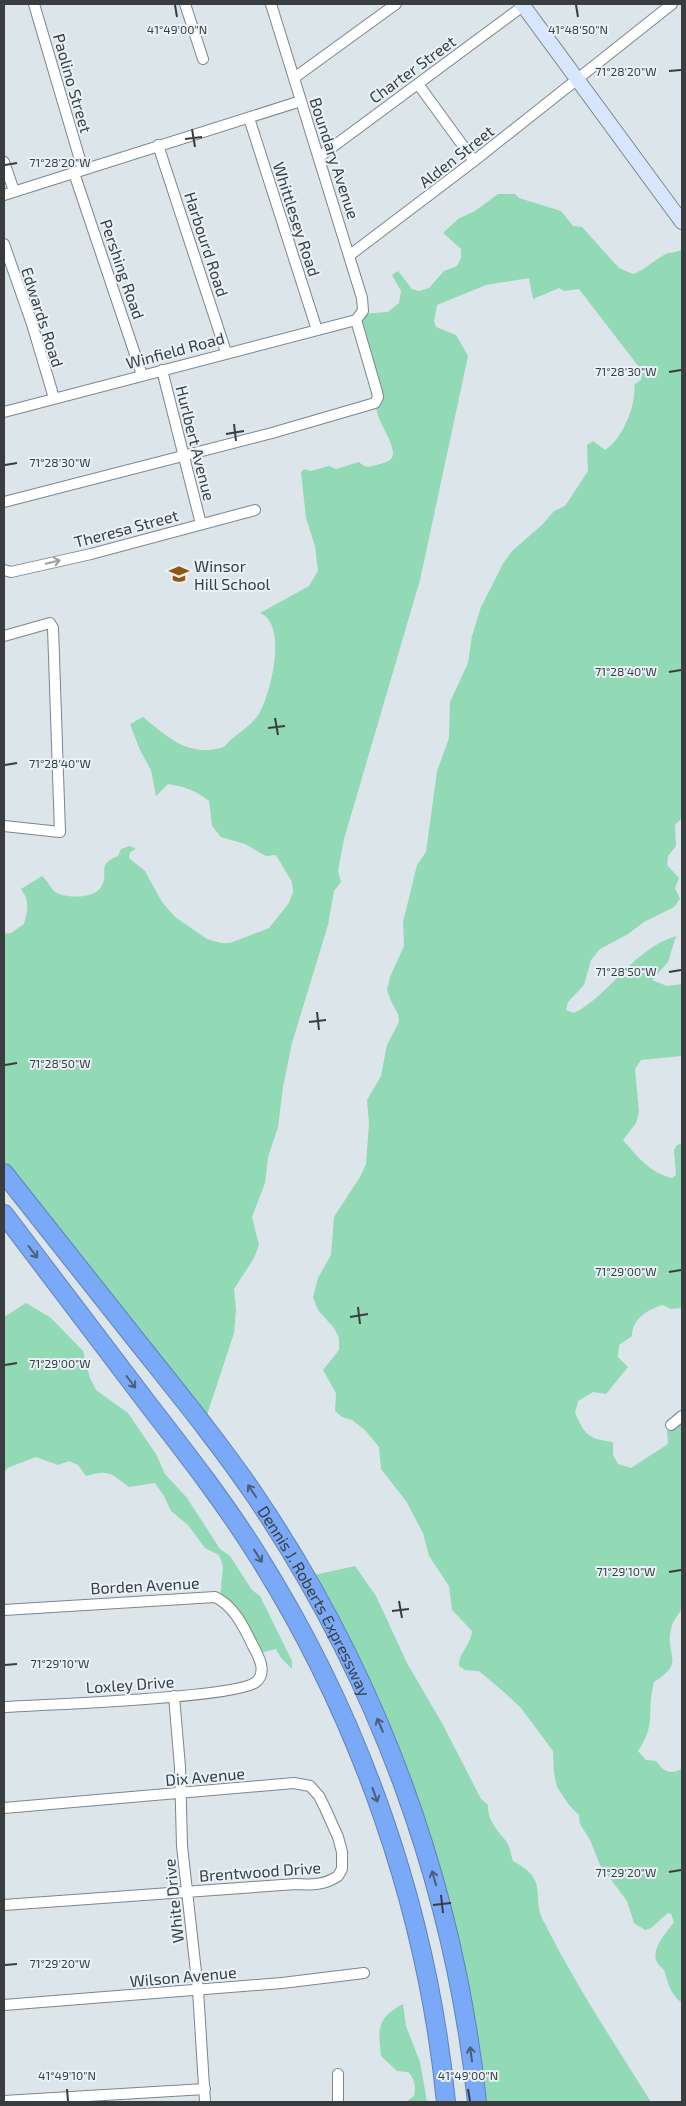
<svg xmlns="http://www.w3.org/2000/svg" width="686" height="2106" viewBox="0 0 686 2106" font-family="'Exo 2',sans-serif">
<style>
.green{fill:#92d9b5}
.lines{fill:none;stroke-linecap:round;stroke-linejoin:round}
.minor-casing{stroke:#7d868a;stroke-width:12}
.secondary-casing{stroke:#7d868a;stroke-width:16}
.motorway-casing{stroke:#6383b7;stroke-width:20}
.minor{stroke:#fff;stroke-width:10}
.secondary{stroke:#d7e5fd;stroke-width:14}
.motorway{stroke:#7aa9f7;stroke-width:18}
.oneway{stroke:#9c9e9f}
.oneway2{stroke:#4c5d76}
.ticks{fill:none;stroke:#393d3f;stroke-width:2}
.labels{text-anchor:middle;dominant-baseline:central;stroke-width:4;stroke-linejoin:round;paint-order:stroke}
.street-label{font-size:16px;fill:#393d3f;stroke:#e8f2f7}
.poi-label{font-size:16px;fill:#393d3f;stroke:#e8f2f7;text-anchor:start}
.ticks-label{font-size:12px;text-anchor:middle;fill:#393d3f;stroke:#e8f2f7;stroke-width:4;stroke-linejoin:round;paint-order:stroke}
</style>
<rect width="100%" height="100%" fill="#dbe5ea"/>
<path class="green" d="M498,194h17l4,4 42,13 12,15 9,1 37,41 14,6c12,-4 20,-13 31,-19 5,-4 12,-1 18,-6v569l-7,7 1,21 -8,10 -1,9 12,13 -4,10 5,11 -6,8 -30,15 -16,12 -28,15 -9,11 -7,25 -16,17 -2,8 8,3c38,-19 56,-62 102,-77l-8,26 -16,18 15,6 15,-2v72l-41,4 -6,9 4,43 -3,11 -13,17c14,16 27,33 49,38l4,-3 -2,-25 3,-5 5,-2v165l-11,1 -8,-4c-15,4 -31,14 -31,31l-13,9 -1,12 10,10 -22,27 -13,-2 -15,9 -3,12c10,22 13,26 38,29v13l5,9 13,4 37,-24 -1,-16 15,-13v194c-4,6 -10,13 -11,20 -6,28 15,33 -17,53 -8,30 3,41 -16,69l8,9 10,1c8,11 14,14 26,8v234c-11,-9 -13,-16 -17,-30 -1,-5 -4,-5 -7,-9 -9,-13 8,-31 16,-42l-3,-8 -3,-1 -17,15 -6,2 -11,-7 -7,-22 -27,-36 -10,-25 -10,-16 -1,-9 -10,-10 -12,-18 -3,-14 -1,-22 -32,-43 -16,-15 -26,-22 -14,-1 -6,-4c0,-14 12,-21 13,-35l-20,-21 -3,-24 -20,-30 -6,-23 -17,-32 -25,-32 -2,-22 -14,-17 -13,-10 -10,-3 -7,-6 1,-18 -13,-23 16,-20v-12l-5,-10 -16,-18 -5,-13 5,-19 13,-23 3,-38 26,-40 6,-13 3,-41 -2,-23 14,-24 6,-31 12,-23 -1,-8 -7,-13 -4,-11 3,-13 14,-31 -1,-24 14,-57 9,-13 11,-81 12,-33 1,-36 18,-39 4,-27 9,-29 23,-45 8,-11 30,-26 12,-14 11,-5 23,-35 -1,-26 6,-4 12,9c17,-10 32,-46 29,-65l7,-5 1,-9 -63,-82 -15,2 -5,-3 -26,11 -4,-21 -43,7 -49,20 -3,16 2,6 20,8 12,21 -48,224 -76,259 -6,32 3,11 -7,9 -6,34 -36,118 -9,44 -5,40 -10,30 -3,26 -13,34 7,28 -5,13 -20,31 2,21 -2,23 -29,88 -201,-255v-232l7,-1 13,-9c4,-15 6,-22 -3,-35l21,-13c6,5 7,10 12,15 10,8 41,8 47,-4 9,-14 -6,-22 17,-31l3,-7 9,-3 6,3 -6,3 -1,6 16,13 17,31 13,15 32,22 14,4h9l39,-15 20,-25 4,-11 -1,-10 -16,-27 -10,1 -21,-12 -24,-7 -9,-11 -3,-25c-12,-10 -26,-15 -41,-17l-12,12 -5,-26 -11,-20 -10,-26 13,-7c15,12 33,29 52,32 7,2 19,1 26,-1 4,-1 8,-7 12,-10 10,-8 20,-14 27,-26 11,-20 28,-88 0,-99l49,-27 9,-15 -3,-25 -9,-28 -5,-46 3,-3 7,2 18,-5 7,3 23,-7c4,4 8,6 14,4 5,-2 15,-3 18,-7 10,-13 -21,-41 -14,-62l-22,-78 5,-5 28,-2 11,-9 2,-12 -9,-16 6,-4 14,18 7,2 10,-3 15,-17 13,-5 4,-8v-9l-18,-16 15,-14 17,-8z
M26,1303l25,15 32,33 7,27 6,12 32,23 28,41 9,20 22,24 33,51 10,7 22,34 8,6 32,65v8l-11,-11 -5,-9 -20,5 -36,-55 3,-33 -4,-11 -14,-7 -17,-23 -17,-14 -7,-15 -9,-13 -26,4c-18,-14 -21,-18 -43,-11l-8,-11 -9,-4 -11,4 -22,-8 -29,11 -3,6v-157z
M355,1566l21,30 31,67 36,62 38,74 7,6c-1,15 10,26 18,36 4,5 5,15 7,20 38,21 17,34 31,61 31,62 70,121 107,180h-169l-38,-198 -134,-328z
M403,2004l3,22 14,36 7,40h-21l8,-6c2,-9 1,-17 -6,-24l-11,-1 -16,-15c-3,-28 -4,-38 22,-52z"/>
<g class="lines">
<defs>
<path id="minor" d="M34,4l49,166
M185,4l18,55
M271,4l91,294 1,13 -7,9
M294,78l102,-74
M418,84l56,77
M249,118l68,212
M158,145l68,207
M319,157l204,-151
M4,162l10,29
M74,173l68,202
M4,195l297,-94
M4,244l28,80 22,74
M350,255l124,-94 198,-157
M162,370l39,154
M4,412l352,-92
M4,502l268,-69 103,-30 3,-6 -1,-5 -21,-72
M4,570l7,2 80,-18 164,-44
M4,636l46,-13 3,5 7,204 -56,-6
M671,1425l11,-9
M4,1610l211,-13c18,8 29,30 37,47 6,11 16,28 4,38 -18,16 -216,23 -252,25
M174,1696l6,71 2,79 16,144 7,112
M4,1808l290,-25 16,3 9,10 6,12 13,29 4,15v17l-4,7c-13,9 -26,9 -42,8l-292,21
M4,2005l278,-22 82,-10
M338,2074v28
M4,2101l201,-12"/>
<path id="secondary" d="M522,4l160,218"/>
<g id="motorway">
<path id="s1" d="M4,1173c43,54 86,109 129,163 42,53 85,105 123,161 122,181 198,388 221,605"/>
<path d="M4,1214c48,63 96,126 144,190 38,49 77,99 110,152 103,164 169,353 188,546"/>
</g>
</defs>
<use href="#minor" class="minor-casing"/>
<use href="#secondary" class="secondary-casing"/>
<use href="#motorway" class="motorway-casing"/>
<use href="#minor" class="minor"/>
<use href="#secondary" class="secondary"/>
<use href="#motorway" class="motorway"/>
</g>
<defs><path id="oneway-shaft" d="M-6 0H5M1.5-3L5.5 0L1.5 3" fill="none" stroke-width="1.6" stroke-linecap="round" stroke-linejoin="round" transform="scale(1.25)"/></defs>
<use class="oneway" href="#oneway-shaft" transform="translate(53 562) rotate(-13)"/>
<g class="oneway2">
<use href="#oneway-shaft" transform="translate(33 1252) rotate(53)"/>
<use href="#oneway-shaft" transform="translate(131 1382) rotate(53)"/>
<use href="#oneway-shaft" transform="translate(252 1491) rotate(-124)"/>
<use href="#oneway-shaft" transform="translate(258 1556) rotate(58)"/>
<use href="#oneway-shaft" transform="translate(380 1725) rotate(-113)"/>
<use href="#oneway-shaft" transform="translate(375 1795) rotate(70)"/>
<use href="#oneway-shaft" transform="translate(434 1878) rotate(-106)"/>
<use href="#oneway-shaft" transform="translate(471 2054) rotate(-98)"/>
</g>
<path class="ticks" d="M175,5l2,12M576,5l2,12M669,71l12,-1M192,129l3,18M185,139l17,-2M5,165l12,-2M669,372l12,-2M234,424l2,17M226,434l18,-3M5,465l12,-2M669,672l12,-2M275,718l3,17M268,728l17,-2M5,765l12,-2M669,972l12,-2M317,1012l2,18M309,1022l17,-2M5,1065l12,-2M669,1272l12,-2M358,1307l2,17M350,1317l18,-3M5,1365l12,-2M669,1572l12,-2M399,1601l3,17M392,1611l17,-2M5,1665l12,-1M669,1872l12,-2M441,1895l2,18M433,1905l18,-2M5,1965l12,-1M67,2089l1,12M468,2089l2,12"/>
<defs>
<symbol id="school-bare" viewBox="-9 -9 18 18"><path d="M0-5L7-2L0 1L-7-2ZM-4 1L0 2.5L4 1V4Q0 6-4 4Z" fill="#915713" stroke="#e8f2f7" stroke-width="2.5" paint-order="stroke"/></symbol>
</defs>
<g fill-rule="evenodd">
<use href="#school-bare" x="165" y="560" width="28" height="28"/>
</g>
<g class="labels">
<g class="street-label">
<text transform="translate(412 69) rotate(-36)">Charter Street</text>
<text transform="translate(73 83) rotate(74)">Paolino Street</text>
<text transform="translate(456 156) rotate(-38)">Alden Street</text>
<text transform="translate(335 158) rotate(72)">Boundary Avenue</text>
<text transform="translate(297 219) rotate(72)">Whittlesey Road</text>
<text transform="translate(207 244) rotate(72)">Harbourd Road</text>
<text transform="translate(123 269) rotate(71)">Pershing Road</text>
<text transform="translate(43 317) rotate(72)">Edwards Road</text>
<text transform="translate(175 350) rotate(-15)">Winfield Road</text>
<text transform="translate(196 443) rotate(76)">Hurlbert Avenue</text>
<text transform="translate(126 528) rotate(-15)">Theresa Street</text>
<text transform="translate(145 1585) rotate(-3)">Borden Avenue</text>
<text stroke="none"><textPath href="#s1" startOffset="530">Dennis J. Roberts Expressway</textPath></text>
<text transform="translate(130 1684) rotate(-4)">Loxley Drive</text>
<text transform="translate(205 1776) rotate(-5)">Dix Avenue</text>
<text transform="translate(260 1871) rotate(-4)">Brentwood Drive</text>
<text transform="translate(173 1901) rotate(-96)">White Drive</text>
<text transform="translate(183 1976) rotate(-5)">Wilson Avenue</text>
</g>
<g class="poi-label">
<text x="194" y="565">Winsor<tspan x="194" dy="18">Hill School</tspan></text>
</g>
</g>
<g class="ticks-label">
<text x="177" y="34">41°49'00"N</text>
<text x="578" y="34">41°48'50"N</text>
<text x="626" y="76">71°28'20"W</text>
<text x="60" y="167">71°28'20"W</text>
<text x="626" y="376">71°28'30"W</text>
<text x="60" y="467">71°28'30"W</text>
<text x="626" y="676">71°28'40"W</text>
<text x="60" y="768">71°28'40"W</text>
<text x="626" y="976">71°28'50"W</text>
<text x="60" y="1068">71°28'50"W</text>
<text x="626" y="1276">71°29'00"W</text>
<text x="60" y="1368">71°29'00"W</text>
<text x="626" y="1576">71°29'10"W</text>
<text x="60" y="1668">71°29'10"W</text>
<text x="626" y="1877">71°29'20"W</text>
<text x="60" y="1968">71°29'20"W</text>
<text x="67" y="2080">41°49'10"N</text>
<text x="468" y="2080">41°49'00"N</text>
</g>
<rect width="686" height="2106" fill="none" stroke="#393d3f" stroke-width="10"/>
</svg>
